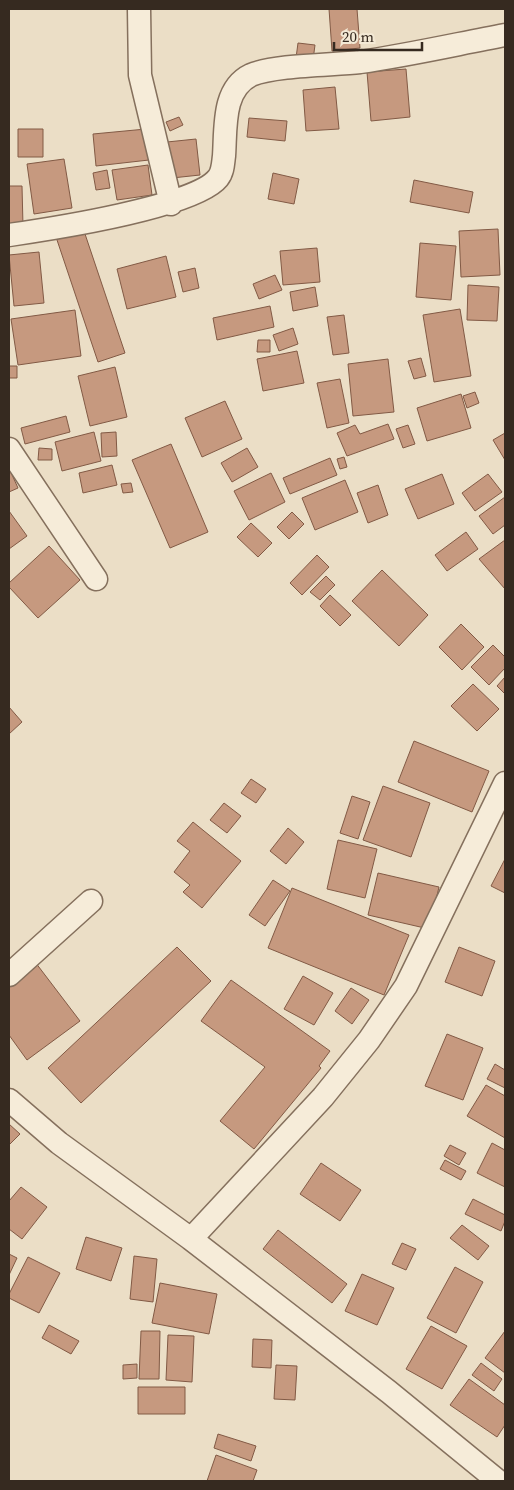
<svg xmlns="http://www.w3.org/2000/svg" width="514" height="1490" viewBox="0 0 514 1490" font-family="'Source Serif 4',serif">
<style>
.building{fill:#c6997f;stroke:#825a45}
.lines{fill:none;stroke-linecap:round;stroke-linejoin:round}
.minor-casing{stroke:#85705d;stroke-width:25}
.minor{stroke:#f6ecd9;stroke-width:22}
</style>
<rect width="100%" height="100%" fill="#ebdec6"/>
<path class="building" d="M329,9h28l3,39 -28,3z
M298,43l17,2 -2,15 -17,-2z
M406,69l4,48 -39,4 -4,-49z
M335,87l4,42 -33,2 -3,-41z
M179,117l4,8 -13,6 -4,-9z
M249,118l38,3 -2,20 -38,-4z
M18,129h25v28h-25z
M146,129l3,31 -53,6 -3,-32z
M196,139l4,36 -28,3 -5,-36z
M64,159l8,49 -38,6 -7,-50z
M148,165l4,30 -35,5 -5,-30z
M107,170l3,18 -14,2 -3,-17z
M273,173l26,6 -5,25 -26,-5z
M414,180l59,12 -4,21 -59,-11z
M9,186h13l1,40h-14z
M83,228l42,125 -27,9 -42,-125z
M498,229l2,46 -39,2 -2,-46z
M420,243l36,3 -5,54 -35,-3z
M317,248l3,34 -37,3 -3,-34z
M39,252l5,51 -30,3 -5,-51z
M166,256l10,41 -49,12 -10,-40z
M195,268l4,20 -16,4 -5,-20z
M275,275l7,15 -23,9 -6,-15z
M468,285l31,2 -2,34 -30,-1z
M315,287l3,19 -25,5 -3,-19z
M270,306l4,21 -57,13 -4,-22z
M460,309l11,67 -37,6 -11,-67z
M75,310l6,46 -63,9 -7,-46z
M344,315l5,38 -16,2 -6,-38z
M293,328l5,16 -19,7 -6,-16z
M258,340h12v12h-13z
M297,351l7,32 -41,8 -6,-32z
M421,358l5,18 -12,3 -6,-18z
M388,359l6,53 -41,4 -5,-52z
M9,366h8v12h-8z
M115,367l12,50 -37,9 -12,-50z
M340,379l9,44 -22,5 -10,-45z
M475,392l4,11 -12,5 -4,-12z
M461,394l10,34 -44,13 -10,-33z
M225,401l17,38 -40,18 -17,-39z
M66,416l4,16 -45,12 -4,-16z
M388,424l6,15 -47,17 -10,-23 18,-8 5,9z
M408,425l7,19 -12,4 -7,-19z
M94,432l7,29 -39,10 -7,-29z
M116,432l1,24 -15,1 -1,-24z
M505,433v27l-12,-20z
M171,444l37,88 -38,16 -38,-88z
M39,448l13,1v11h-14z
M247,448l11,19 -26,15 -11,-19z
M344,457l3,10 -7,2 -3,-10z
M330,458l7,17 -47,19 -7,-16z
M112,465l5,20 -34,8 -4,-20z
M9,468l9,20 -9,4z
M271,473l14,29 -36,18 -15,-29z
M442,474l12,30 -36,15 -13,-30z
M488,474l14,18 -27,19 -13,-18z
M345,480l13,32 -43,18 -13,-32z
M131,483l2,9 -10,1 -2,-9z
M378,485l10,30 -20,8 -11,-30z
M505,497v28l-12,9 -14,-18z
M9,511l18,25 -18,13z
M292,512l12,12 -15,15 -12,-12z
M251,523l21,20 -14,14 -21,-20z
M466,532l12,17 -31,22 -12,-16z
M505,540v49l-26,-30z
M49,546l31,34 -42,38 -29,-31v-4z
M317,555l12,12 -27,28 -12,-12z
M382,570l46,45 -29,31 -47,-45z
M326,576l9,9 -15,15 -10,-8z
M330,595l21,20 -11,11 -20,-20z
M461,624l23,23 -22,23 -23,-23z
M493,645l12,12v11l-16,17 -18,-18z
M505,677v17l-8,-8z
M473,684l26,25 -22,22 -26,-25z
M9,707l13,15 -13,12z
M414,741l75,30 -17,41 -74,-30z
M251,779l15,10 -10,14 -15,-10z
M383,786l47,17 -19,54 -48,-17z
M352,796l18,6 -12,37 -18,-6z
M224,803l17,13 -14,17 -17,-13z
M193,822l48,39 -39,47 -19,-16 7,-7 -16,-13 16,-21 -13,-10z
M288,828l16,14 -18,22 -16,-13z
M338,840l39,9 -12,49 -38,-9z
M505,859v34l-14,-7z
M378,873l61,14 -10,42 -61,-14z
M273,880l17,11 -25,35 -16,-11z
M292,888l117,47 -25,60 -116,-47z
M177,947l34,34 -130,122 -33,-35z
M459,947l36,14 -13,35 -37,-14z
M29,954l51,67 -53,39 -18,-25v-66z
M303,976l30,17 -19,32 -30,-16z
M231,980l99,71 -11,15 2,2 -67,81 -34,-28 45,-54 -64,-46z
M351,988l18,12 -17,24 -17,-13z
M447,1034l36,14 -20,52 -38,-14z
M495,1064l10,6v18l-18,-9z
M486,1085l19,11v42l-38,-22z
M9,1124l11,10 -11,11z
M492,1143l13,7v37l-28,-14z
M450,1145l16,8 -7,12 -15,-9z
M445,1160l21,11 -5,9 -21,-11z
M321,1163l40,27 -21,31 -40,-27z
M21,1187l26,20 -25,32 -13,-10v-28z
M473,1199l32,16v6l-4,10 -36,-17z
M462,1225l27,21 -11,14 -28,-22z
M278,1230l69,54 -15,19 -69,-54z
M86,1237l36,11 -11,33 -35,-12z
M402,1243l14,6 -10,21 -14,-6z
M9,1254l8,4 -8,17z
M134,1256l23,3 -4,43 -23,-3z
M28,1257l32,16 -21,40 -30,-15v-4z
M455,1267l28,15 -27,51 -29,-15z
M362,1274l32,14 -17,37 -32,-14z
M160,1283l57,11 -8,40 -57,-11z
M49,1325l30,16 -8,13 -29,-16z
M431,1326l36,20 -25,43 -36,-20z
M141,1331h19l-1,48h-20z
M505,1331v42l-20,-15z
M168,1335l26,1 -2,46 -26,-2z
M253,1339l19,1 -1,28 -19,-1z
M481,1363l21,16 -8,12 -22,-16z
M137,1364v14l-14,1v-14z
M276,1365l21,1 -2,34 -21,-1z
M469,1379l36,26v20l-8,12 -47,-32z
M138,1387h47v27h-47z
M218,1434l38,12 -5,15 -37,-13z
M216,1455l41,15 -4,11h-46z"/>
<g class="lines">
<defs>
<path id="minor" d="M139,9l1,66 31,129
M9,235c41,-6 186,-28 209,-57 5,-6 5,-15 6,-22 2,-28 -2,-67 27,-81 23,-10 82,-10 109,-13 49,-7 97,-18 145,-27
M9,449l87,130
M9,975l82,-74
M9,1100l50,43 132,96 198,153 109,89
M191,1239l132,-142 46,-57 37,-54 99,-203"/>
</defs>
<use href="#minor" class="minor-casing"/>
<use href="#minor" class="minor"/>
</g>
<rect width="514" height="1490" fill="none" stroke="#362a20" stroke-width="20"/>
<path d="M334 42v8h88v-8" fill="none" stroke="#362a20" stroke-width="2.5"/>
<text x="342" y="42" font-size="15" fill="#362a20" stroke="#f3e9d5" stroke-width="4" paint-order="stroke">20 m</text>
</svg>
